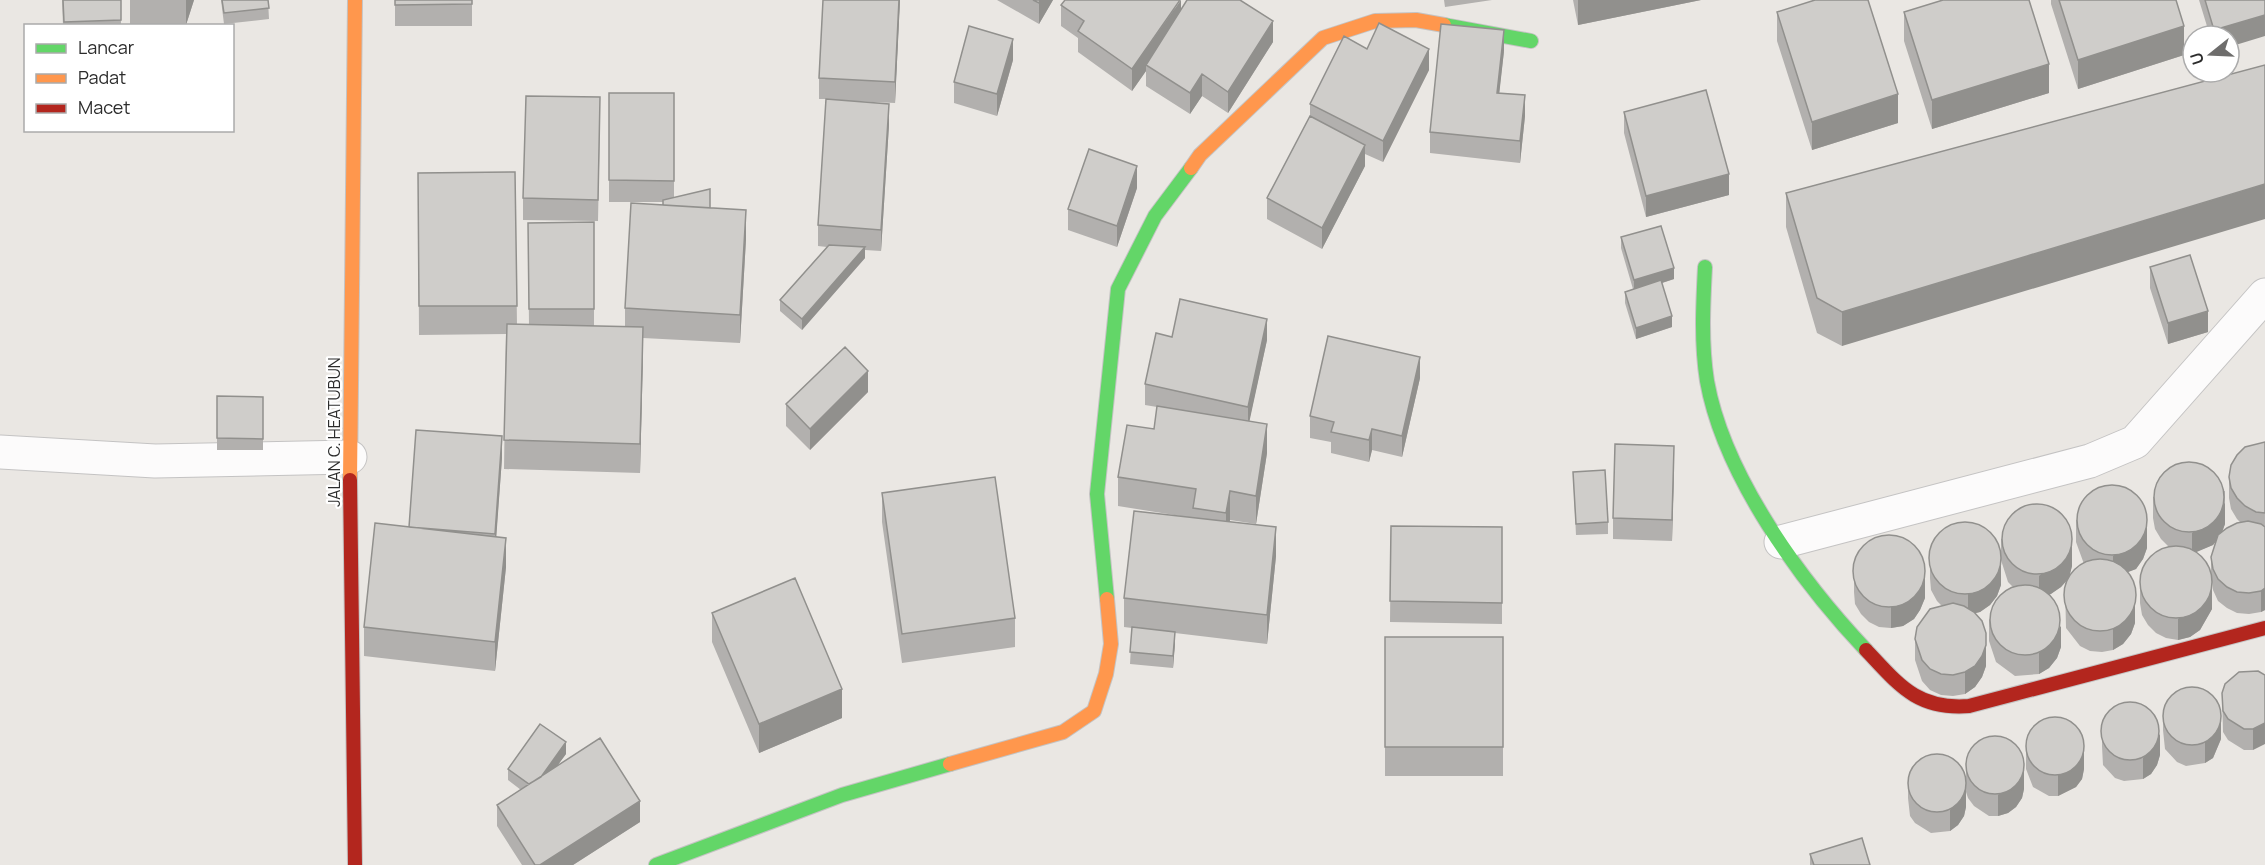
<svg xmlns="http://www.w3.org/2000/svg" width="2265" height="865" viewBox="0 0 2265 865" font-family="Manrope,sans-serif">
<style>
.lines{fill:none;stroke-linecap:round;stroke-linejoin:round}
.street-casing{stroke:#c4c3c3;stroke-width:35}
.fast-casing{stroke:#c4c3c3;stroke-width:16}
.slow-casing{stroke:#c4c3c3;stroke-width:16}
.jam-casing{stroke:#c4c3c3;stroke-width:16}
.street{stroke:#fcfbfb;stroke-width:33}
.fast{stroke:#63d668;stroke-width:14}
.slow{stroke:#ff974d;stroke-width:14}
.jam{stroke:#b3261e;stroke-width:14}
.wall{fill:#b2b0ae;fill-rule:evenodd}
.shaded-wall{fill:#91908d}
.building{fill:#cfcdca;stroke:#91908d;stroke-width:1.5}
.labels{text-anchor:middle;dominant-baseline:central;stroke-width:4.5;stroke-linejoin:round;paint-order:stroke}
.street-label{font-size:16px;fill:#2c2c2c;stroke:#fff}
</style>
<rect width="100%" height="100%" fill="#eae7e3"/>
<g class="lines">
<defs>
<path id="street" d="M0,452l155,9 195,-4
M1781,542l309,-81 45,-19 130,-147"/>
<path id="fast" d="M1444,25l87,16
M1705,267c-2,38 -4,76 2,114 17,95 94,200 159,269
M1107,599l-10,-105 21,-205 37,-73 36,-48
M656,865l186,-70 108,-31"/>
<path id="slow" d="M1191,168l9,-13 123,-117 52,-17 41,-1 28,5
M350,480l5,-480
M950,764l113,-32 31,-21 12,-37 5,-30 -4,-45"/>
<path id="jam" d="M350,480l5,385
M1866,650c33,35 51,60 103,56l296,-78"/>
</defs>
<use href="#street" class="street-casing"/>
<use href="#fast" class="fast-casing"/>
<use href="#slow" class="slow-casing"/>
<use href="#jam" class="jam-casing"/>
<use href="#street" class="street"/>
<use href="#fast" class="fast"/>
<use href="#slow" class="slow"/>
<use href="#jam" class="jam"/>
</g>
<path class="wall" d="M62,0h59v26h-58z
M130,0h64l-8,25 -56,1z
M221,0h47l1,19 -45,5z
M395,0h77v26h-77z
M823,0h77l-5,103 -66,-3 60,25 -8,126 -16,-1v8l-63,72 -22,-19v-11l47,-53 -9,-1v-21l8,-126h-7v-21z
M997,0h56l-14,24z
M1444,0h48l-47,7z
M1573,0h128l-123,25z
M2051,0h125l8,55 -106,34 -27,-85z
M2199,0h66l-36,36h-19z
M1061,5l120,4 92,33 -45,71 -26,-17 -12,18 -44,-28v-15l-14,20 -54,-39v-14l-17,-12z
M1777,12l121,111 -86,27 -35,-109z
M1904,12l145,81 -117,36 -28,-88z
M1367,49l62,21 -46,92 -18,-8v12l-43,83 -55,-30v-21l43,-82v-12z
M1504,51l-5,42 26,23 -5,47 -90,-10v-21z
M1013,60l-16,56 -43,-13v-21z
M2265,65l-423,281 -25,-13 -31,-106v-34z
M609,93h65v104l36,11 36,31 -6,104 -97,-5 -3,135 -136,-4 2,-135 -87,1 -1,-162 97,-1 2,153h12l-1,-102 66,-1v104l31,1v-19l38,-103v-3h-54z
M1624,112l105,83 -83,22 -22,-84z
M600,119l-2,102 -75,-1v-22z
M1137,188l-20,59 -49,-17v-21z
M1621,237l53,42 -12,4 10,44 -36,12 -11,-36v-11l8,-3 -12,-41z
M2150,267l58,65 -40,12 -18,-56z
M1172,337l95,3 -18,81 18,32 -11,71 -26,-4 -1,2 47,34 -9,88 -92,-11v10l-2,25 -43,-4 2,-36 -8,-1v-29l69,-80 -75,-12v-29l36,-48 3,-22 -12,-2v-21z
M1420,378l-18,79 -30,-7 -3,12 -38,-9v-11l-21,-4v-22z
M868,392l-58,58 -24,-24v-22z
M217,396l46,1v53h-46z
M2265,442v168l-4,2 -12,2 -12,-1 -10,-5 -9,-7 -5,-11 -1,-9v28l-12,21 -10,7 -12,3 -12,-2 -10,-5 -8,-8 -6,-10 -2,-12v-21l29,-35 -8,-8 -6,-10 -2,-11v-21l72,-6v33l-3,8 18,-10 -3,-3 -6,-10 -2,-11v-21zM2216,541l-5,16v18l-16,-23 18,-7z
M502,458l-6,79 10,30 -11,104 -131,-15v-29l45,-100z
M1674,467l-2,74 -59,-2v-21z
M1573,472l35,50v12l-32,1z
M882,493l133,125v29l-113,16 -20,-141z
M2147,514v34l-4,11 -7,10 -9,3 8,17v34l-4,11 -8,10 -10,6 -11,2 -12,-1 -10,-5 -14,-18 -1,-44 3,-5 -7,8 -11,7 11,53 -4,11 -8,10 -10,6 -24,2 -19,-14 -7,-21v-21l24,-33 -5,-5 -7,-22v-21l71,-6v33l-3,11 15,-13 -8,-22v-22z
M1391,526l111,1v97l-112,-2z
M2001,551v34l-4,11 -7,9 -10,7 -5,1 11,20v33l-4,11 -7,10 -10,7 -12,2 -12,-1 -11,-5 -8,-9 -7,-21v-21l27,-33 -5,-5 -6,-11 -1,-12v-21z
M1925,565v33l-5,12 -6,9 -11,7 -12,2 -12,-1 -10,-5 -8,-8 -6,-10 -1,-12v-21z
M712,613l130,105 -83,35 -47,-111z
M1385,637h118v139h-118z
M2265,675l-12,75h-9l-16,-10 -5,-8 -1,-39z
M2163,709l58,30 -8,19 -8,5 -19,3 -9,-4 -12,-13 -2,-19z
M2102,725l58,30 -3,10 -6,9 -8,5 -19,2 -9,-3 -12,-13 -1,-19z
M2026,748l58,21 -2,10 -6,8 -18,9h-9l-16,-9 -7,-18z
M566,754l-10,13 84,55 -67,43h-51l-25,-39v-21l24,-15 -13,-10v-11z
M1966,768l58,21 -2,9 -6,9 -8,6 -10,3h-9l-15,-10 -6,-8 -2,-6v15l-2,9 -6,9 -8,6 -19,2 -16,-10 -5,-7 -2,-18v-21l58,-1z
M1810,854l4,11h-4z"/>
<path class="shaded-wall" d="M186,0h8l-8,25z
M899,0h1l-5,103v-21z
M1040,0h13l-14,24v-21z
M1181,0v21l-35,44v6l-14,20v-22z
M1578,0h123l-123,25z
M2265,15v21l-36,11v-11h-15v-6z
M1273,21v21l-45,71v-21z
M2184,26v29l-106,34v-29z
M1504,30v21l-7,63v-21z
M1013,39v21l-16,56v-22z
M1429,49v21l-46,92v-21z
M2049,64v29l-117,36v-29z
M1202,74v22l-12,18v-21z
M1898,94v29l-86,27v-28z
M1525,95v21l-5,47v-22z
M889,104v21l-8,126v-21z
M1365,145v21l-43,83v-21z
M1137,166v22l-20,59v-21z
M1729,174v21l-83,22v-21z
M2265,184v35l-423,127v-34z
M746,210v29l-6,104v-28z
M865,247v11l-63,72v-11z
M1674,268v11l-40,13v-12z
M2208,311v21l-40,12v-21z
M1672,316v11l-36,12v-11z
M1267,319v21l-19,88v-21z
M643,327v29l-3,117v-29z
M1420,357v21l-18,79v-21z
M868,371v21l-58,58v-21z
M1267,424v29l-11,71v-28z
M1372,429v21l-3,12v-22z
M502,436v22l-7,97v-21z
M1674,446v21l-2,74v-21z
M1230,491v29l-4,22v-29z
M2225,503v21l-4,11 -8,10 -21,9v-21z
M1276,527v29l-9,88v-29z
M2147,527v21l-4,11 -7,10 -23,9v-22z
M506,538v29l-11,104v-29z
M2072,545v21l-3,12 -8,9 -10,7 -12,3v-21z
M2001,564v21l-4,11 -7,9 -10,7 -12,3v-21z
M1925,577v21l-5,12 -6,9 -11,7 -12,2v-21z
M2212,588v21l-12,21 -10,7 -12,3v-21z
M2265,588v22l-4,2v-21z
M2135,602v21l-4,11 -8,10 -10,6v-21z
M2061,626v21l-4,11 -8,10 -10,6v-21z
M1175,632v11l-2,25v-12z
M1986,645v21l-4,11 -7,10 -10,7v-22z
M842,689v29l-83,35v-29z
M2221,718v21l-8,19 -8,5v-21z
M2265,723v21l-12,6v-21z
M2160,734v21l-3,10 -6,9 -8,5v-21z
M566,742v12l-33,45v-12z
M2084,748v21l-2,10 -6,8 -18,9v-21z
M2024,768v21l-2,9 -6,9 -8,6 -10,3v-21z
M1966,785v22l-2,9 -6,9 -8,6v-21z
M640,801v21l-67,43h-33z"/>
<path class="building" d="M63,0h58v20l-57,2z
M222,0h46l1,8 -45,5z
M395,0h77v4l-77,1z
M823,0h76l-4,82 -76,-4z
M1033,0h7l-1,3z
M1065,0h115l-48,69 -54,-38 6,-10 -23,-16z
M1187,0h53l33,21 -45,71 -26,-18 -12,19 -44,-28z
M1815,0h53l30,94 -86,28 -35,-110z
M1943,0h86l20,64 -117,36 -28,-88z
M2059,0h117l8,26 -106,34z
M2205,0h60v15l-51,15z
M1379,23l50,26 -46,92 -73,-37 34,-68 23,13z
M1441,24l63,6 -7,63 28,2 -5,46 -90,-9z
M969,26l44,13 -16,55 -43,-12z
M2265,65v119l-423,128 -25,-14 -31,-105z
M1706,90l23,84 -83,22 -22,-84z
M609,93h65v88l-65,-1z
M526,96l74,1 -2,103 -75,-2z
M826,99l63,5 -8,126 -63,-5z
M1310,116l55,29 -43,83 -55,-30z
M1089,149l48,17 -20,60 -49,-17z
M515,172l2,134h-98l-1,-133z
M710,189v19l-47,-3v-5z
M631,203l115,7 -6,105 -115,-7z
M594,222v87h-65l-1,-86z
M1661,226l13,42 -40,12 -13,-43z
M829,245l36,2 -63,72 -22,-19z
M2190,255l18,56 -40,12 -18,-56z
M1661,280l11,36 -36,12 -11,-36z
M1180,299l87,20 -19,88 -103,-23 11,-51 16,4z
M507,324l136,3 -3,117 -136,-4z
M1328,336l92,21 -18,79 -30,-7 -3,11 -38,-8 3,-10 -24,-6z
M845,347l23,24 -58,58 -24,-25z
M217,396l46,1v42l-46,-1z
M1157,406l110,18 -11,72 -26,-5 -4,22 -33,-5 3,-19 -78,-12 9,-52 27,4z
M416,430l86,6 -7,98 -86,-7z
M2265,442v71l-9,-1 -11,-6 -8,-8 -6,-10 -2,-11 2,-12 6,-10 8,-8z
M1615,444l59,2 -2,74 -59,-2z
M2154 497a35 35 0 1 1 70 0a35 35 0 1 1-70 0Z
M1605,470l3,52 -32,2 -3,-52z
M995,477l20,141 -113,16 -20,-141z
M2077 520a35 35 0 1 1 70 0a35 35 0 1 1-70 0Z
M2002 539a35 35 0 1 1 70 0a35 35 0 1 1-70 0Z
M1134,511l142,16 -9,88 -143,-17z
M2248,521l13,3 4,3v61l-4,3 -12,2 -12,-1 -10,-5 -9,-8 -5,-10 -2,-12 7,-22 9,-7 10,-5z
M1929 558a36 36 0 1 1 72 0a36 36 0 1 1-72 0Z
M375,523l131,15 -11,104 -131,-15z
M1391,526l111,1v76l-112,-2z
M1853 571a36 36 0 1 1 72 0a36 36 0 1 1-72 0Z
M2140 582a36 36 0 1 1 72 0a36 36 0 1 1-72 0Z
M2064 595a36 36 0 1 1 72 0a36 36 0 1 1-72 0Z
M795,578l47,111 -83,35 -47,-111z
M1990 620a35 35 0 1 1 70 0a35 35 0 1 1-70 0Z
M1953,603l11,3 10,6 8,9 4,12v12l-4,11 -7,10 -10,6 -12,3 -12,-1 -11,-5 -8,-9 -7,-21 2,-12 13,-18z
M1132,627l43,5 -2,24 -43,-4z
M1385,637h118v110h-118z
M2258,671l7,4v48l-12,6h-9l-16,-10 -5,-8 -1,-18 3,-9 14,-12z
M2163 716a29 29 0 1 1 58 0a29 29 0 1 1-58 0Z
M2101 731a29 29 0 1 1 58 0a29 29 0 1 1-58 0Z
M2026 746a29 29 0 1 1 58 0a29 29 0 1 1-58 0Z
M540,724l26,18 -25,35 -12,7 -21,-15z
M1966 765a29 29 0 1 1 58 0a29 29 0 1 1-58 0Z
M600,738l40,63 -100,64h-5l-38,-60z
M1908 783a29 29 0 1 1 58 0a29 29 0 1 1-58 0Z
M1862,838l8,27h-56l-4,-11z"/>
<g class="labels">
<g class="street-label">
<text transform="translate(334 432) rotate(-90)">JALAN C. HEATUBUN</text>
</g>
</g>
<rect x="24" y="24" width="210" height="108" fill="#ffffff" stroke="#ababab" stroke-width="1.5"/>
<rect x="36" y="44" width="30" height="9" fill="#63d668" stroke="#ababab" stroke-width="1.5"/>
<text x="78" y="54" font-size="18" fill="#2c2c2c">Lancar</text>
<rect x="36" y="74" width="30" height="9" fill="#ff974d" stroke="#ababab" stroke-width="1.5"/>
<text x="78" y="84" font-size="18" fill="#2c2c2c">Padat</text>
<rect x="36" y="104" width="30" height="9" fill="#b3261e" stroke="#ababab" stroke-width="1.5"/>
<text x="78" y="114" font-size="18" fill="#2c2c2c">Macet</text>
<g transform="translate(2211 54) rotate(252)"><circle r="28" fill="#ffffff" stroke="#ababab" stroke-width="1.5"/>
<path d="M0-4.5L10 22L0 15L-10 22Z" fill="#6e6d6c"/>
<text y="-9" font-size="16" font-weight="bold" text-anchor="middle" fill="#2c2c2c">U</text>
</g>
</svg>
